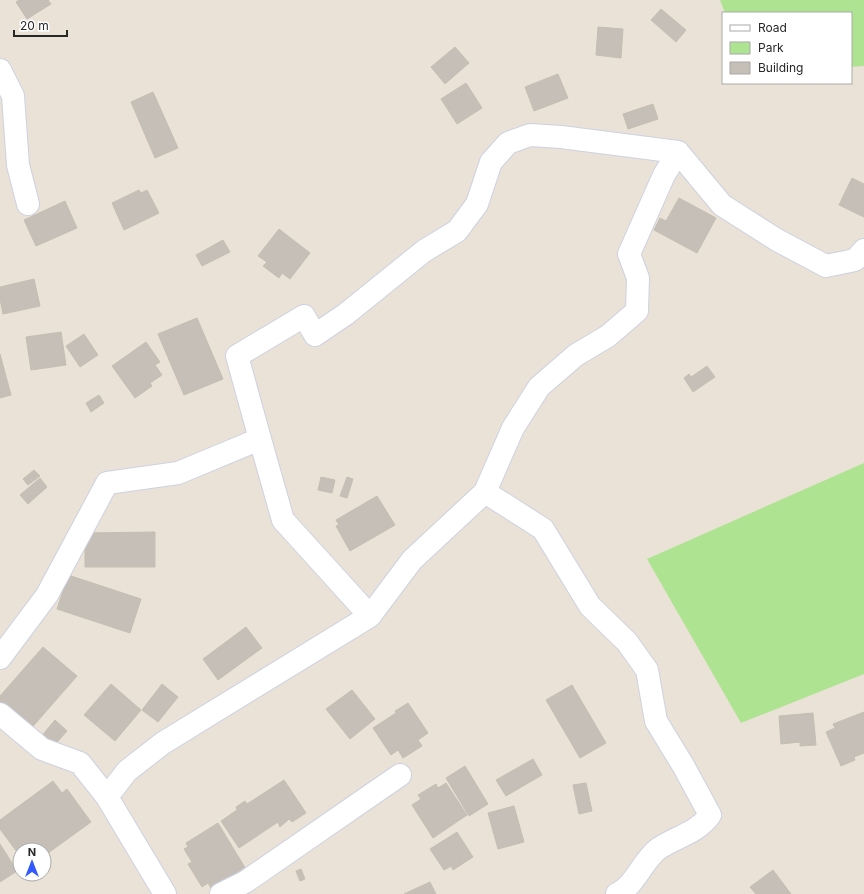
<svg xmlns="http://www.w3.org/2000/svg" width="864" height="894" viewBox="0 0 864 894" font-family="Inter,sans-serif">
<style>
.green{fill:#aee391}
.building{fill:#c5bfb7;stroke:#c5beb1}
.lines{fill:none;stroke-linecap:round;stroke-linejoin:round}
.minor-casing{stroke:#cdd1e1;stroke-width:24}
.minor{stroke:#fff;stroke-width:22}
</style>
<rect width="100%" height="100%" fill="#eae2d7"/>
<path class="green" d="M720,0h144v66l-13,1v-54h-126z
M864,463v211l-123,49 -94,-164z"/>
<path class="building" d="M19,0h29l3,4 -24,15 -11,-17z
M661,9l25,21 -10,12 -25,-22z
M598,27l25,2 -2,29 -25,-3z
M455,47l14,16 -24,21 -14,-17z
M558,74l10,24 -34,13 -9,-24z
M466,83l16,25 -25,16 -16,-25z
M153,92l25,56 -23,10 -24,-56z
M653,104l5,15 -30,10 -5,-15z
M852,178l12,6v33l-25,-12z
M139,190l2,3 6,-3 12,23 -35,17 -12,-27z
M679,198l37,20 -19,35 -43,-23 6,-12 6,3z
M65,201l12,27 -41,18 -12,-26z
M279,229l31,24 -20,26 -8,-6 -3,5 -16,-12 4,-4 -9,-6z
M223,240l7,12 -28,14 -6,-11z
M34,279l6,27 -37,8 -3,-15v-12z
M197,318l26,61 -39,16 -26,-61z
M61,332l5,33 -35,5 -5,-33z
M84,334l14,21 -18,12 -14,-21z
M146,342l14,20 -5,3 7,10 -12,8 2,3 -17,12 -23,-32z
M0,354l11,41 -11,3z
M707,366l8,11 -22,15 -9,-14 5,-4 2,3z
M99,395l5,8 -13,9 -5,-9z
M34,470l6,6 -12,9 -5,-6z
M321,477l14,3 -3,13 -14,-3z
M347,477l6,2 -6,19 -7,-2z
M40,478l7,9 -19,17 -8,-9z
M377,496l18,29 -45,26 -14,-25 3,-1 -3,-5z
M155,532v35h-70v-34z
M68,575l73,24 -11,34 -73,-24z
M246,627l16,21 -44,32 -15,-21z
M43,647l34,29 -49,56 -28,-24v-12z
M111,684l30,26 -26,31 -31,-26z
M162,684l16,13 -20,25 -16,-12z
M572,685l34,58 -26,15 -34,-58z
M352,690l23,29 -25,20 -24,-30z
M408,703l20,30 -10,7 4,6 -19,12 -5,-8 -7,5 -18,-27 23,-15 -1,-2z
M864,712v41l-10,4 1,3 -14,6 -15,-34 9,-4 -2,-4z
M813,713l3,32 -16,1v-4l-19,2 -2,-28z
M55,720l12,11 -15,17 -12,-10z
M533,759l9,16 -36,21 -10,-16z
M465,766l23,38 -19,12 -23,-38z
M284,780l22,33 -14,9 -3,-3 -9,8 -2,-5 -39,26 -18,-27 16,-11 -1,-3 9,-6 2,3z
M53,781l9,12 5,-4 24,33 -47,34v-6h-24v6l-20,-27v-9z
M446,783l21,32 -34,23 -21,-33 9,-6 -3,-4 18,-11 2,4z
M586,783l6,28 -13,3 -6,-29z
M514,806l10,36 -26,7 -10,-36z
M218,823l29,48 -34,20 -5,-8 -6,4 -14,-23 4,-2 -8,-13 4,-2 -2,-4z
M457,832l16,25 -20,13 -2,-4 -7,4 -14,-21z
M0,844l17,27 -17,11z
M301,869l4,10 -5,2 -4,-10z
M773,870l18,24h-35l-6,-7z
M430,882l6,12h-32z"/>
<g class="lines">
<defs>
<path id="minor" d="M0,70l13,26 5,69 10,39
M260,439l23,81 87,96
M485,492l58,37 47,77 37,36 20,28 9,51 28,46 26,48c-14,19 -33,21 -52,34 -16,12 -22,36 -41,45
M0,658l47,-63 60,-112 71,-10 82,-34 -23,-83 67,-40 11,19 31,-21 78,-63 33,-20 20,-27 14,-42 17,-19 22,-8 31,2 117,15 44,53 55,35 49,26 29,-6 9,-10
M0,714l42,35 38,14 27,34 58,97
M107,797l20,-26 36,-28 207,-127 42,-56 73,-68 28,-64 26,-41 37,-32 32,-19 29,-25 1,-33 -9,-24 35,-79 14,-23
M221,894l24,-12 155,-107"/>
</defs>
<use href="#minor" class="minor-casing"/>
<use href="#minor" class="minor"/>
</g>
<rect x="722" y="12" width="130" height="72" fill="#ffffff" stroke="#a9a9a9"/>
<rect x="730" y="25" width="20" height="6" fill="#ffffff" stroke="#a9a9a9"/>
<text x="758" y="32" font-size="12" fill="#272727">Road</text>
<rect x="730" y="42" width="20" height="12" fill="#aee391" stroke="#a9a9a9"/>
<text x="758" y="52" font-size="12" fill="#272727">Park</text>
<rect x="730" y="62" width="20" height="12" fill="#c5bfb7" stroke="#a9a9a9"/>
<text x="758" y="72" font-size="12" fill="#272727">Building</text>
<g transform="translate(32 862)"><circle r="19" fill="#ffffff" stroke="#a9a9a9"/>
<path d="M0-3L7 15L0 10L-7 15Z" fill="#3159fd"/>
<text y="-6" font-size="11" font-weight="bold" text-anchor="middle" fill="#272727">N</text>
</g>
<path d="M14 30v6h53v-6" fill="none" stroke="#272727" stroke-width="2"/>
<text x="20" y="30" font-size="12" fill="#272727" stroke="#ffffff" stroke-width="3" paint-order="stroke">20 m</text>
</svg>
